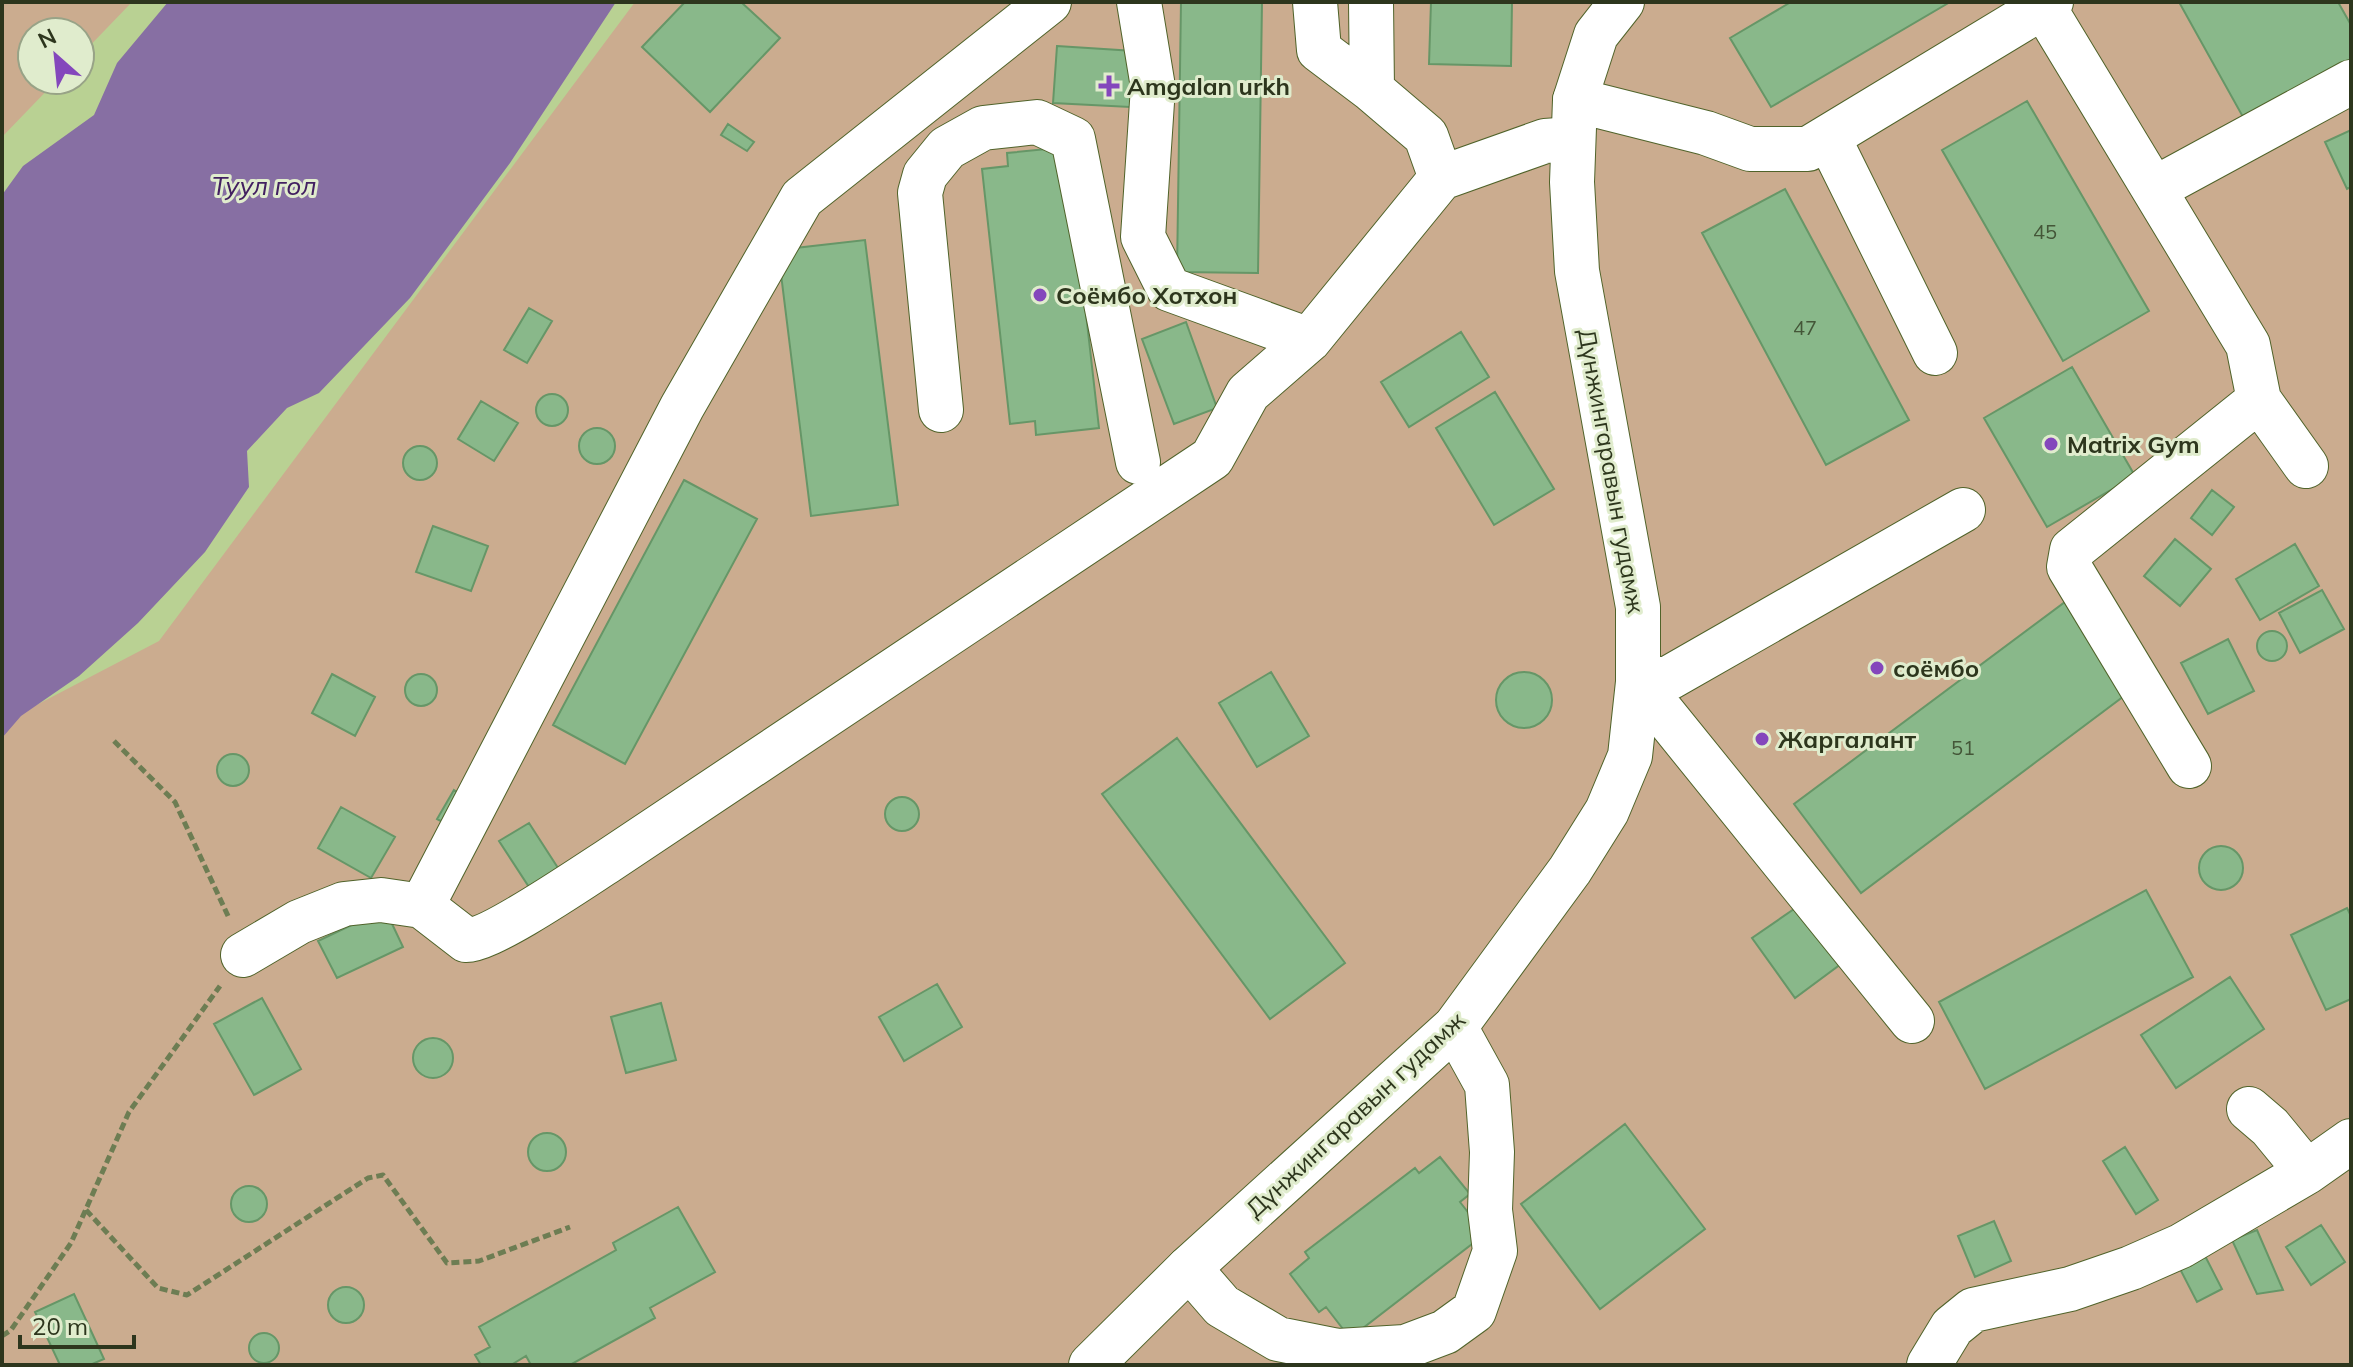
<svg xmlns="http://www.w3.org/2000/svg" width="2353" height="1367" viewBox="0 0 2353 1367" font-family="Mulish,sans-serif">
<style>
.green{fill:#cbac8f}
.water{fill:#876fa3}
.building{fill:#89b88a;stroke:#669667;stroke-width:2}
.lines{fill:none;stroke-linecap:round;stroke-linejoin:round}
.minor-casing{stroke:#50632a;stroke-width:46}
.major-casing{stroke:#50632a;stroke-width:46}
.path{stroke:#6d7d53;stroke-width:5;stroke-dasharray:8 4;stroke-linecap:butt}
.minor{stroke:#fff;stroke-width:44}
.major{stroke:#fff;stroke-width:44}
.poi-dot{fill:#8447bc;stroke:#e0eccd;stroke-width:3}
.labels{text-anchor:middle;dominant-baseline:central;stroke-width:6;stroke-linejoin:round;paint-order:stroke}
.number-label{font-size:20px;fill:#445638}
.poi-label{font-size:24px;font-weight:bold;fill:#2d361d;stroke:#e0eccd;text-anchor:start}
.street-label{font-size:24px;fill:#2d361d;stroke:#e0eccd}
.water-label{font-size:26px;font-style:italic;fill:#422061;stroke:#e0eccd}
</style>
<rect width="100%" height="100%" fill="#b9d193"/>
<path class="green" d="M2,2h130l-52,54v-24h-48v48h25l-55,57z
M635,2h1716v1363h-2349v-642l157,-82z"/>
<path class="water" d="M168,2h448l-106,161 -100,135 -91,95 -32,15 -40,43 2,36 -44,65 -67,71 -59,53 -58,40 -19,22v-543l21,-29 71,-51 23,-52z"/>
<path class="building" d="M685,2h56l39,36 -70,74 -68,-65z
M1181,2h81l-4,271 -81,-1z
M1431,2h81l-1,64 -82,-2z
M1791,2h159l-179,105 -41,-69z
M2179,2h159l13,23v43l-103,58z
M1057,46l77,5 -4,56 -77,-4z
M2027,101l122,210 -86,50 -121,-211z
M728,124l26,18 -7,9 -26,-16z
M2351,130v57l-4,2 -22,-47z
M1067,147l32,281 -63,7 -1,-14 -25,3 -28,-255 26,-3 -1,-13z
M1785,189l124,231 -83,45 -124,-232z
M865,240l33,265 -87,11 -33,-266z
M529,308l23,13 -25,42 -23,-13z
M1186,322l31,86 -43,16 -32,-85z
M1461,332l28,45 -80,50 -28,-45z
M2072,367l63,109 -88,51 -63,-109z
M1495,392l59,97 -60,36 -58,-97z
M536 410a16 16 0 1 1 32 0a16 16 0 1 1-32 0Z
M481,401l37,22 -24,38 -36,-22z
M579 446a18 18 0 1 1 36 0a18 18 0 1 1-36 0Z
M403 463a17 17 0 1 1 34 0a17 17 0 1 1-34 0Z
M684,480l73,39 -132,245 -72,-39z
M2212,490l22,17 -22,28 -21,-17z
M433,526l55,20 -17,45 -55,-19z
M2175,539l36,30 -31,37 -36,-30z
M2295,544l24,42 -59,34 -24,-41z
M2322,590l22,39 -44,24 -21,-40z
M2065,602l67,88 -271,203 -67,-89z
M2257 646a15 15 0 1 1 30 0a15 15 0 1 1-30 0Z
M2228,639l26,52 -46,23 -27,-51z
M1496 700a28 28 0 1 1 56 0a28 28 0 1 1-56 0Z
M1271,672l38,64 -52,31 -38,-64z
M405 690a16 16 0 1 1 32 0a16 16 0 1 1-32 0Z
M332,674l43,23 -20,39 -43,-23z
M1177,738l168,225 -75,56 -168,-225z
M217 770a16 16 0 1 1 32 0a16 16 0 1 1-32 0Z
M454,790l13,8 -17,28 -13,-7z
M885 814a17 17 0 1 1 34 0a17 17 0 1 1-34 0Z
M341,807l54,30 -24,41 -53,-30z
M529,823l29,45 -29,19 -30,-46z
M2199 868a22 22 0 1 1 44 0a22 22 0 1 1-44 0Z
M2146,890l47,87 -208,112 -46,-87z
M1810,898l43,57 -58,43 -43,-60z
M2347,908l4,8v83l-25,11 -35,-75z
M385,909l18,38 -66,31 -19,-37z
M2230,977l34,52 -88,59 -35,-53z
M937,984l25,43 -58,34 -25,-44z
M262,998l39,71 -47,26 -40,-71z
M661,1003l15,57 -50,13 -15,-56z
M413 1058a20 20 0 1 1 40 0a20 20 0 1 1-40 0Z
M1625,1124l80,105 -105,80 -79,-105z
M528 1152a19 19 0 1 1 38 0a19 19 0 1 1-38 0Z
M2125,1147l33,53 -22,14 -33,-53z
M1440,1157l30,37 -10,8 25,32 -135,104 -24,-31 -7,5 -29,-38 19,-16 -4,-6 110,-84 4,5z
M231 1204a18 18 0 1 1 36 0a18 18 0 1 1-36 0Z
M678,1207l37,65 -65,36 5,10 -85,47h-39l-5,-9 -15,9h-30l-6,-10 15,-8 -11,-20 137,-77 -3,-7z
M1994,1221l17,40 -36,16 -17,-41z
M2321,1225l24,37 -34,23 -25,-38z
M2257,1230l26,60 -26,4 -25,-54z
M2203,1252l19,37 -25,13 -19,-37z
M328 1305a18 18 0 1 1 36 0a18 18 0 1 1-36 0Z
M74,1294l30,65 -14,6h-30l-25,-53z
M249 1348a15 15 0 1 1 30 0a15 15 0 1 1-30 0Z"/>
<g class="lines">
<defs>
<path id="minor" d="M1139,2l14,85 -10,150 26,52 140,51
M1315,2l4,48 53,40 54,46 15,42
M1371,2l1,88
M2043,6l205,339 11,55 47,66
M1575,100l131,33 44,16h58l243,-147
M1828,137l107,216
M2154,189l197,-107
M941,410l-21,-217 5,-18 22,-27 36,-20 54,-6 36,17 65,323
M1638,682l274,339
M1638,682l31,-4 294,-168
M2189,766l-120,-199 3,-17 187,-150
M422,906l260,-499 120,-209 247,-196
M243,955l56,-33 45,-18 37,-4 41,6 44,34c24,1 117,-63 142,-79l604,-403 36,-65 61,-53 132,-162 104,-37 28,-2
M2249,1109l21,18 37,45
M1189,1268l33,38 56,33 60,12 67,-4 40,-15 29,-21 21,-60 -5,-41 2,-58 -5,-67 -32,-58
M1929,1365l23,-38 21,-17 97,-21 61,-21 50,-22 126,-74 44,-31"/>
<path id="major" d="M1091,1365l98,-97 266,-241 115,-157 37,-59 23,-55 8,-74v-75l-61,-336 -5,-89 3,-82 21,-65 26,-33"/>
</defs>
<use href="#minor" class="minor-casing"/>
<use href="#major" class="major-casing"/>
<path class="path" d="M114,741l61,61 54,116
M86,1210l72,78 29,7 181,-117 15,-3 64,88 32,-2 91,-34
M2,1336l9,-6 60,-87 58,-131 91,-126"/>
<use href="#minor" class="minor"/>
<use href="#major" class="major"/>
</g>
<g class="poi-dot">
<path d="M1105 74h8v8h8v8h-8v8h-8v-8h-8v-8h8z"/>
<circle cx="1040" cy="295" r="8"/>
<circle cx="2051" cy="444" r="8"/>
<circle cx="1877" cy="668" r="8"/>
<circle cx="1762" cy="739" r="8"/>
</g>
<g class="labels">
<g class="number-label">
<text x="2045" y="231">45</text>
<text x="1805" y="327">47</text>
<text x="1963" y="747">51</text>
</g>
<g class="poi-label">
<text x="1127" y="86">Amgalan urkh</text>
<text x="1056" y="295">Соёмбо Хотхон</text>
<text x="2067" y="444">Matrix Gym</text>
<text x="1893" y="668">соёмбо</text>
<text x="1778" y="739">Жаргалант</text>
</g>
<g class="street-label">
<text transform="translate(1612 471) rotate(80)">Дүнжингаравын гудамж</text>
<text transform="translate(1355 1114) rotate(-43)">Дүнжингаравын гудамж</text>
</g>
<g class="water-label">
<text x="264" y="185">Туул гол</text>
</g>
</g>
<rect width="2353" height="1367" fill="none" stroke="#2d361d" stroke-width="8"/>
<g transform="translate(56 56) rotate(333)"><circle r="38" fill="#e0eccd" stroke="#98a387" stroke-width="2"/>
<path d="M0-6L14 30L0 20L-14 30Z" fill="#8447bc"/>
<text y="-12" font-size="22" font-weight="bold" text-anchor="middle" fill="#2d361d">N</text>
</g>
<path d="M20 1335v12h114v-12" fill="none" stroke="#2d361d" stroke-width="4"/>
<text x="32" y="1335" font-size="24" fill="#2d361d" stroke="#e0eccd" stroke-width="6" paint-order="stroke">20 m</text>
</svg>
